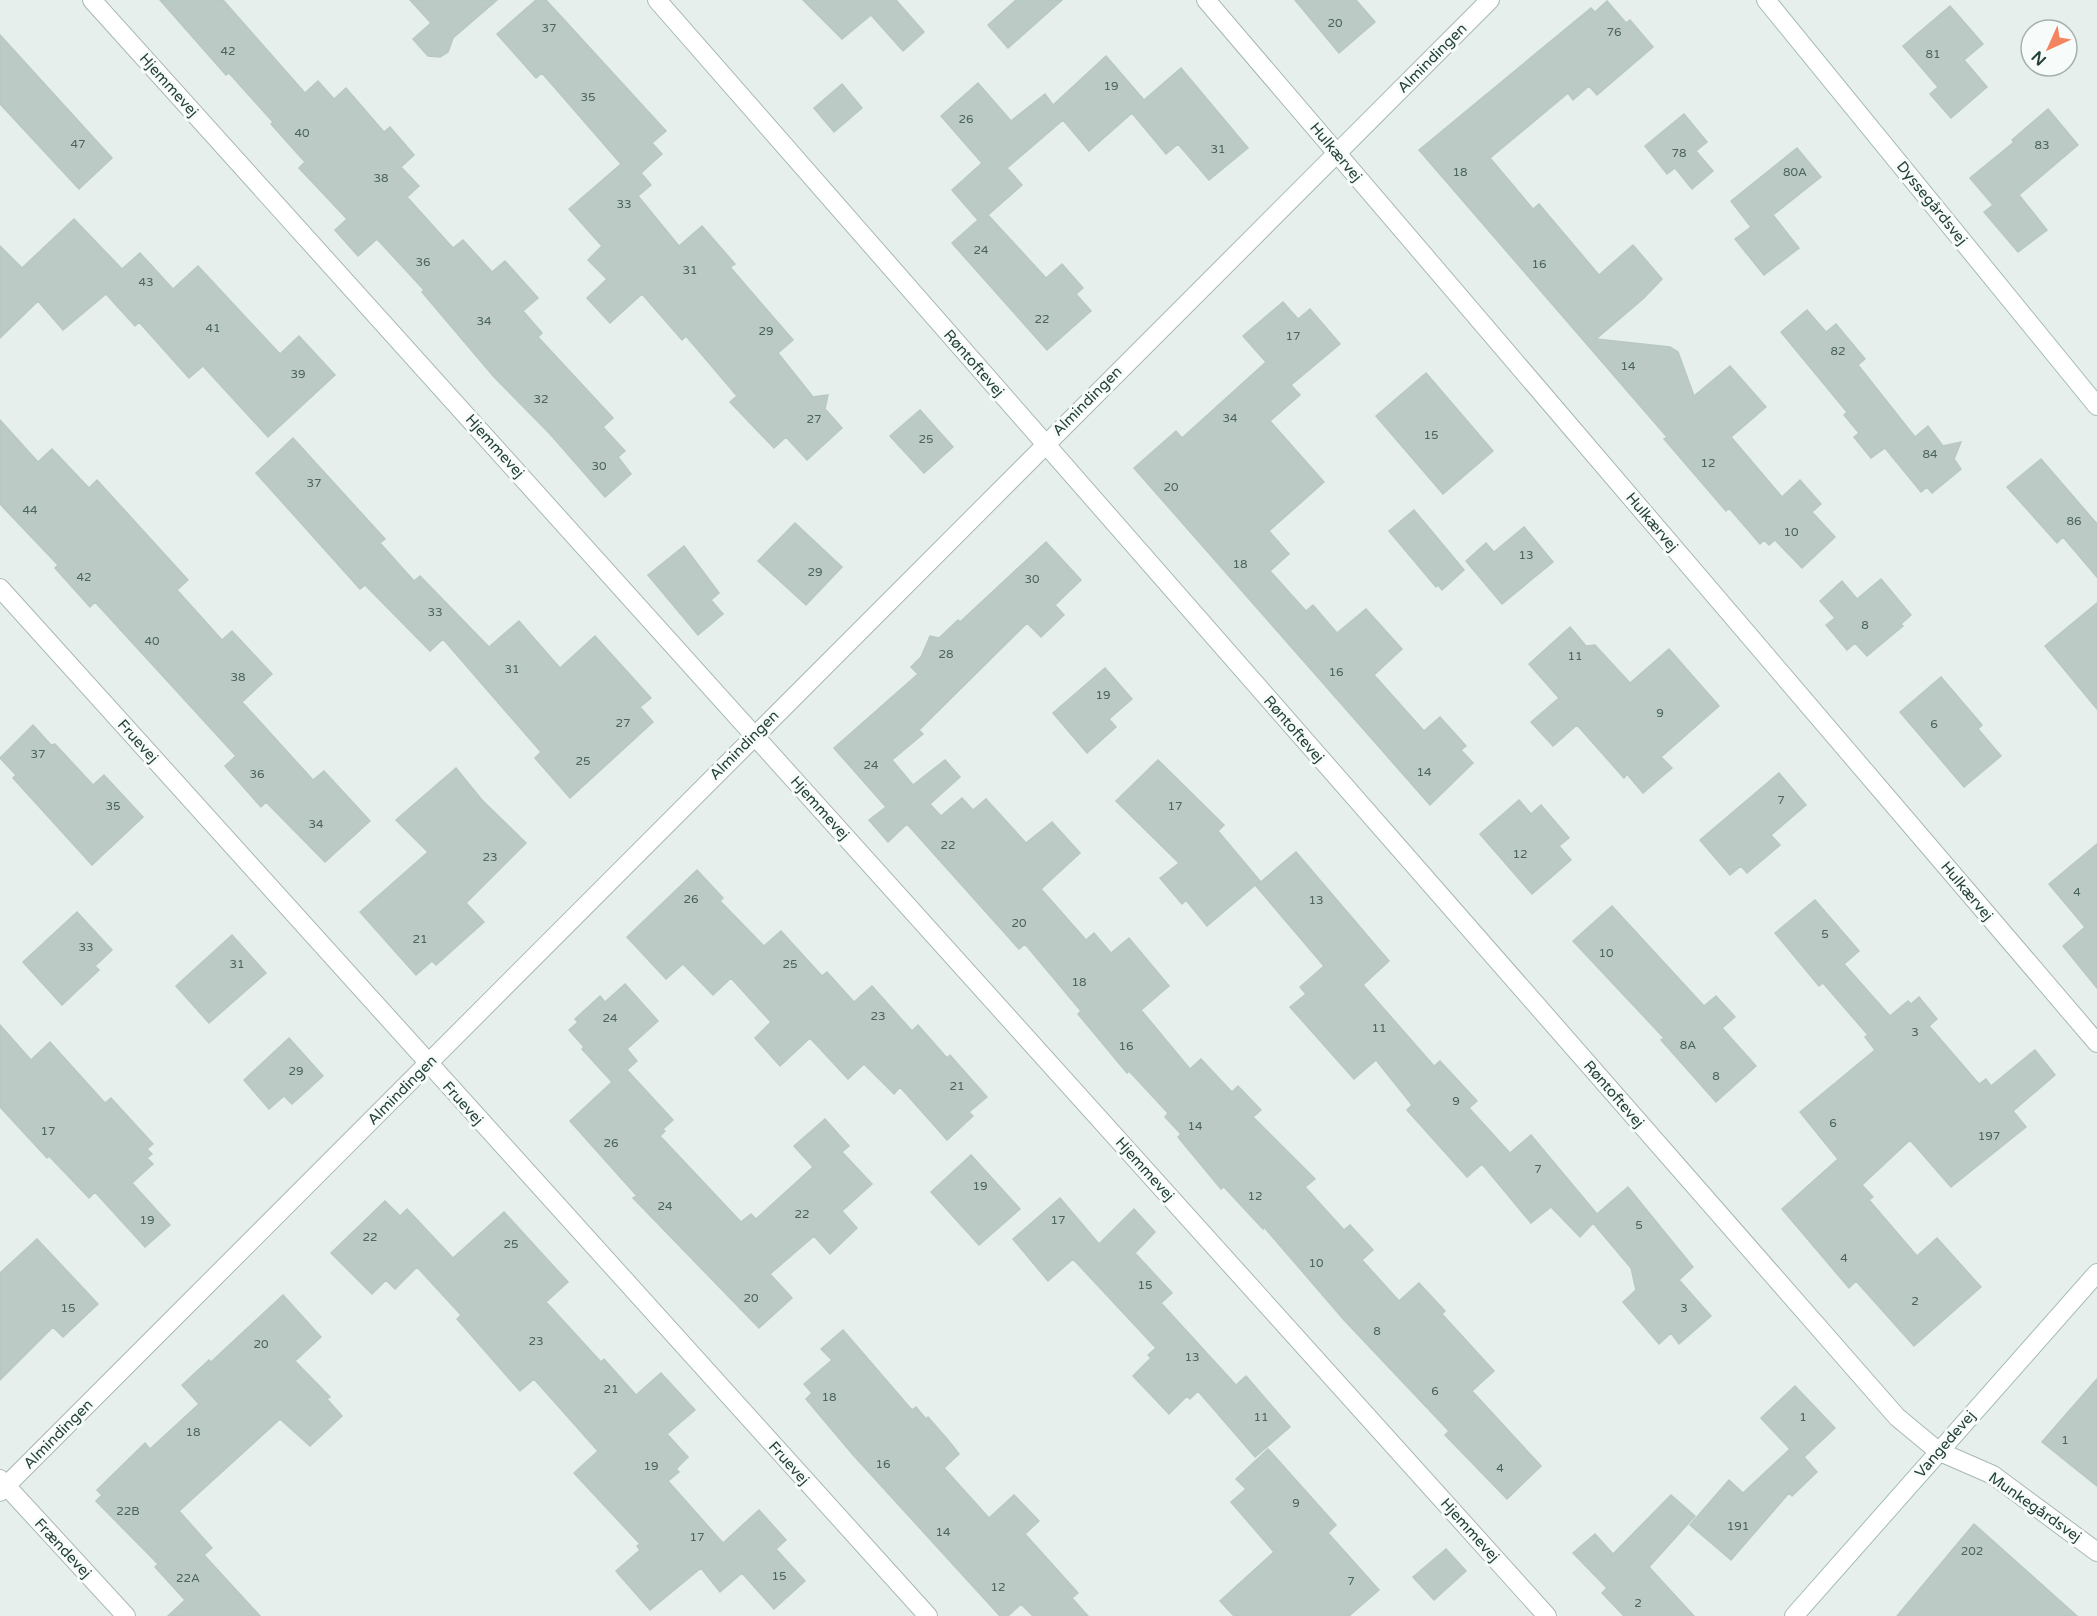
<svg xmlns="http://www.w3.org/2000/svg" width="2097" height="1616" viewBox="0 0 2097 1616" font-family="'Varela Round',sans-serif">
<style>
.building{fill:#bbcac4;stroke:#b8c9c2;stroke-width:1.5}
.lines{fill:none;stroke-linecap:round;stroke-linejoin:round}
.street-casing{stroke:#a8b8b2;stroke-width:20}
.secondary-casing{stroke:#a4bbb3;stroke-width:20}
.street{stroke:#fff;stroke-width:18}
.secondary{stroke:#fff;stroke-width:18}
.labels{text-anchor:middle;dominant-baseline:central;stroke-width:6;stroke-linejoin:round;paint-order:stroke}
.number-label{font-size:12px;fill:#4a645c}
.street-label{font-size:15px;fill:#24423a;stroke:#f7fbf9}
</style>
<rect width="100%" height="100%" fill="#e6efeb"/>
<path class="building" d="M160,0h63l82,93 13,-12 16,18 12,-11 38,44 6,-5 24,28 -13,12 18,19 -12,11 46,51 10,-8 29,32 13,-11 33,37 -15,13 19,22 -4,4 75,81 -10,9 22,24 -7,6 13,17 -26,23 -55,-63 -56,-57 -72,-85 2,-2 -47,-51 -19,17 -23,-26 12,-11 -48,-51 6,-6 -34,-38 2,-2 -44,-49 -3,2z
M410,0h87l-44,38 -5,14 -8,5 -12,-1 -15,-17 18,-16z
M536,0h10l120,131 -14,12 10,11 -21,19 10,12 -13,11 41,50 23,-20 33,38 -5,3 63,73 -15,13 35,44 15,-2 -3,14 17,19 -35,32 -21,-23 -12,11 -44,-46 7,-6 -51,-60 -4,4 -40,-46 -32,29 -23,-25 20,-19 -19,-19 14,-14 -33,-37 52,-45 -79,-91 -6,5 -39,-44z
M803,0h93l28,32 -21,19 -32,-36 -29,24z
M1016,0h46l-54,48 -20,-23z
M1295,0h61l19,22 -36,31z
M1607,1l19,22 4,-3 23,27 -56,48 -8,-9 -16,14 -5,-7 -78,65 43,51 6,-5 60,71 34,-30 29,34 -18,19 -48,41 74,8 8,5 16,44 36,-30 36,41 -35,30 51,60 18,-17 21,24 -9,8 23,25 -33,31 -27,-28 -6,5 -5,-5 -4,4 -31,-36 -3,3 -62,-72 3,-2 -248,-287 172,-142 4,4z
M1950,6l33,38 -19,16 23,27 -36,31 -21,-24 8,-7 -35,-41z
M0,35l112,123 -33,31 -79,-85z
M1106,56l38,44 37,-32 67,80 -39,32 -31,-36 -12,10 -34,-41 -43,38 -26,-31 -56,48 15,17 -34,30 58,63 16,-14 21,24 -7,6 15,17 -44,39 -95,-107 26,-23 -26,-30 30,-27 -41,-47 37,-33 33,38 34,-27 8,11z
M842,84l20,24 -28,24 -20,-24z
M2048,109l30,36 -59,50 28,35 -29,22 -34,-40 9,-7 -23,-27 44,-36 -2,-2z
M1684,114l23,28 -11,9 17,20 -21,18 -17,-21 -8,6 -22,-28z
M1797,148l24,29 -48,38 26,33 -35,27 -29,-36 16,-12 -20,-26z
M74,219l48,50 18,-16 33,36 25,-23 82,88 19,-18 36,39 -67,62 -65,-71 -14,12 -50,-56 -4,4 -29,-32 -43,36 -25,-29 -38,37v-92l22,22z
M1283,302l15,17 12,-10 30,35 -49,41 9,10 -30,26 54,61 -55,49 20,23 -19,17 36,40 7,-6 24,28 29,-24 36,40 -28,26 50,56 16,-14 26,29 -5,4 12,13 -43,42 -296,-337 42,-37 6,7 84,-76 -23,-26z
M1807,310l19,22 10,-8 29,35 -7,6 57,72 13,-11 15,20 18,-4 -7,17 7,10 -29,24 -5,-6 -6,5 -36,-44 -14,10 -17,-21 5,-4 -15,-18 3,-3 -66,-80z
M1426,373l67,78 -50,43 -67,-78z
M920,410l33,37 -29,26 -34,-37z
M0,420l38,42 14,-13 37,39 8,-8 91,100 -11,10 45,50 10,-9 40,43 -30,28 71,78 11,-9 46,50 -45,41 -59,-60 -5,5 -36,-41 11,-10 -141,-154 -5,5 -35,-39 3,-3 -58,-61z
M293,438l92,101 -5,4 34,38 6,-5 69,71 30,-26 41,47 35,-32 56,62 -11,9 13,15 -83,76 -35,-40 6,-6 -98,-113 -13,12 -65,-66 -5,4 -104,-116z
M2041,459l56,65v53l-34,-40 -6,6 -50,-56z
M1414,510l50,60 -22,20 -4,-5 -2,2 -47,-56z
M795,523l47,44 -36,38 -48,-44z
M1524,527l29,35 -51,42 -36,-43 20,-18 8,9z
M1046,542l35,38 -26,25 9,10 -23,22 -14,-14 -108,107 4,4 -31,26 21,25 32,-25 15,17 -30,27 11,12 21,-18 11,12 13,-11 40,44 26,-21 28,31 -39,36 45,51 8,-7 17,20 18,-15 40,48 -28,24 49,59 11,-10 31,33 6,-6 23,24 -8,7 62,62 -10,8 39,43 6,-5 23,25 -11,10 37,41 20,-18 26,28 -3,3 52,57 -22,20 69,75 -34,33 -62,-64 4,-4 -105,-111 -80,-93 -1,2 -39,-42 -3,2 -43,-52 3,-3 -16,-17 3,-4 -39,-42 -2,2 -49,-59 3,-3 -56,-67 -6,5 -112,-125 -19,18 -19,-22 17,-13 -52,-59 84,-74 -7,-7 10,-10 9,-21 9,2 19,-18 2,2z
M684,546l35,47 -8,7 12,14 -25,21 -50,-60z
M1881,579l30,36 -10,9 2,2 -36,30 -12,-13 -8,7 -21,-25 9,-7 -15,-17 22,-20 15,18z
M2097,603v106l-52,-63z
M1570,627l16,19 9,-1 35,38 39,-34 50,57 -58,51 11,11 -29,25 -16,-19 -3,4 -47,-53 -24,21 -22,-24 28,-24 -30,-34z
M1105,668l27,31 -23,20 7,8 -29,26 -34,-40z
M1941,677l41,48 -4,4 23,27 -37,31 -64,-75z
M33,725l18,20 4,-1 38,41 11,-10 39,42 -51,48 -79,-87 3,-3 -16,-17z
M1158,760l66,65 -6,6 42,50 -53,45 -21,-26 -4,4 -22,-26 19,-15 -63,-62z
M456,768l26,32 44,43 -60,60 18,19 -48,43 -4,-4 -16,14 -56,-63 68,-60 -32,-32z
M1779,773l27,32 -35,30 9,10 -33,28 -6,-7 -11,9 -30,-35z
M1519,800l12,14 10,-9 28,33 -10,8 12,14 -39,34 -52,-60z
M2097,844v144l-34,-42 22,-19 -36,-43z
M1296,852l93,109 -26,24 71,81 6,-5 37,40 -8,7 41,45 21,-18 66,79 31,-27 65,80 -14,13 32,36 -32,28 -8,-11 -12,11 -36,-42 13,-12 -5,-22 -38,-45 -13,14 -29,-30 -20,16 -49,-59 -15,13 -60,-67 5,-5 -36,-45 -22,19 -64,-72 16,-13 -6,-7 24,-21 -68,-80z
M697,870l26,28 -3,3 44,45 17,-15 41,45 5,-4 27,30 18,-16 40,45 6,-6 29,33 3,-3 37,42 -18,15 4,4 -26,24 -47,-53 -6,7 -30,-30 -16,15 -38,-41 -30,28 -25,-28 16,-16 -40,-44 -18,17 -30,-31 -17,15 -39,-42z
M1815,900l44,51 -15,13 46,52 18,-15 3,3 8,-7 18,22 -8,7 50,58 7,-5 5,7 44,-36 20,25 -42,36 13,16 -75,60 -41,-47 -48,45 11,12 -4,3 48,56 20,-18 44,49 -67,59 -58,-65 -7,7 -67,-79 56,-50 -38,-47 75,-62 -10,-13 3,-2 -45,-52 -4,3 -44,-53z
M1612,906l92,100 12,-10 19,21 -13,11 34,38 -40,36 -55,-62 3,-2 -91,-97z
M77,912l35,38 -17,16 4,4 -37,35 -39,-43z
M232,935l34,38 -57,50 -33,-37z
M625,984l33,37 -31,28 10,12 -10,9 46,50 -10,9 2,2 -5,5 81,86 10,-8 5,5 57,-52 -19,-21 31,-27 24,27 -7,6 30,32 -30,27 15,17 -27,26 -16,-18 -44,38 22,24 -33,30 -126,-130 4,-2 -67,-75 42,-39 -30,-33 2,-2 -15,-17 9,-8 -3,-3 25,-23 5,6z
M0,1025l31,35 19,-18 55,61 6,-5 42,46 -6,5 5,5 -5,4 6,6 -21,19 38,42 -25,22 -50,-55 -6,6 -40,-42 -2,2 -47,-51z
M289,1038l34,38 -31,28 -8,-8 -15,13 -25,-29z
M971,1155l49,54 -41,36 -48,-53z
M1060,1198l39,46 35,-35 21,23 -20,21 37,40 -11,10 75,82 10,-9 44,51 -35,30 -57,-66 -8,8 -3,-3 -18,18 -36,-38 18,-18 -3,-3 8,-7 -83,-89 -25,22 -35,-42z
M385,1201l15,15 7,-7 46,49 51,-46 64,70 -22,20 55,60 3,-3 32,36 25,-22 34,37 -28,24 21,23 -12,12 3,3 -11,9 55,62 36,-33 27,30 -10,9 29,32 -31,28 -32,-36 -22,19 -19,-24 -51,42 -34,-39 24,-21 -3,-4 3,-2 -66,-71 24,-22 -64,-72 -14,12 -63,-72 4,-4 -44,-48 -22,22 -9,-9 -14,14 -41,-41z
M37,1239l61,65 -35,33 -10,-10 -53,53v-107z
M283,1295l38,42 -26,24 35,36 -3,2 15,17 -32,30 -30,-27 -101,92 33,37 -8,7 56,61h-92l17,-16 -30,-33 3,-3 -62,-63 6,-6 -5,-5 48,-47 5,6 49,-45 -17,-19 27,-25 2,2z
M843,1330l69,80 4,-3 10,12 2,-2 20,23 11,14 -15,14 45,50 25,-23 25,26 -14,13 53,59 -6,5 16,18h-55l-12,-12 -13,12h-8l-146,-160 -48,-57 6,-6 -8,-9 28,-24 -11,-11z
M2097,1379v107l-55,-44z
M1795,1386l40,42 -31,29 13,15 -25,24 -3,-3 -58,67 -41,-35 39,-45 14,13 47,-44 -29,-31z
M1268,1449l68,76 -8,8 51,57 -30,26h-115l-14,-15 54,-49 -43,-50 15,-13 -10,-10z
M1671,1495l24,21 -46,51 45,49h-70l-22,-23 5,-5 -34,-35 22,-19 18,20z
M1974,1524l103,92h-180z
M1446,1549l20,22 -32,29 -21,-23z"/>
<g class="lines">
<defs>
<path id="street" d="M92,0l1455,1616
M657,0l1240,1417 41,34 55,24 104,77
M1206,0l891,1043
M0,588l928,1028
M0,1479l126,137
M0,1492l1490,-1492"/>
<path id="secondary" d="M1766,0l331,406
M1794,1616l303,-343"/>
</defs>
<use href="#street" class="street-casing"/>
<use href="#secondary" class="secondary-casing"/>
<use href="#street" class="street"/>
<use href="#secondary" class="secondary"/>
</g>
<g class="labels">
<g class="number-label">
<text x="1335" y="23">20</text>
<text x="549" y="28">37</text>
<text x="1614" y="32">76</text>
<text x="228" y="51">42</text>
<text x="1933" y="54">81</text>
<text x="1111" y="86">19</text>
<text x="588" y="97">35</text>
<text x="966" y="119">26</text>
<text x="302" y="133">40</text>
<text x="78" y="144">47</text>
<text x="2042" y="145">83</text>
<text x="1218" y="149">31</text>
<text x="1679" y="153">78</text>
<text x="1460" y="172">18</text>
<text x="1795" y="172">80A</text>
<text x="381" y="178">38</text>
<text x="624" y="204">33</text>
<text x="981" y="250">24</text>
<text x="423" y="262">36</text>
<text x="1539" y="264">16</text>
<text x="690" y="270">31</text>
<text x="146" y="282">43</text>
<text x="1042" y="319">22</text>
<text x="484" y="321">34</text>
<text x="213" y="328">41</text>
<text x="766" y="331">29</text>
<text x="1293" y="336">17</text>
<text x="1838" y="351">82</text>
<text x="1628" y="366">14</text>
<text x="298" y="374">39</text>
<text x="541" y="399">32</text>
<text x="1230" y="418">34</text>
<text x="814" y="419">27</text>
<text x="1431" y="435">15</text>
<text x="926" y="439">25</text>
<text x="1930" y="454">84</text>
<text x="1708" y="463">12</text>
<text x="599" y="466">30</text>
<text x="314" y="483">37</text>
<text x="1171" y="487">20</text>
<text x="30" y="510">44</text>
<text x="2074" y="521">86</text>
<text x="1791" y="532">10</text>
<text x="1526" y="555">13</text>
<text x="1240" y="564">18</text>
<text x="815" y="572">29</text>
<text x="84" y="577">42</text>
<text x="1032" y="579">30</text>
<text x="435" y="612">33</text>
<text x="1865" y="625">8</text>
<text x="152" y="641">40</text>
<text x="946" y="654">28</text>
<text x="1575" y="656">11</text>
<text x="512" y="669">31</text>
<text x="1336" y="672">16</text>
<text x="238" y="677">38</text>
<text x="1103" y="695">19</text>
<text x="1660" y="713">9</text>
<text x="623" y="723">27</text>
<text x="1934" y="724">6</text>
<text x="38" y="754">37</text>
<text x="583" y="761">25</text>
<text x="871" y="765">24</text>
<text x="1424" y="772">14</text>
<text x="257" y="774">36</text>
<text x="1781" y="800">7</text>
<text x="113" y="806">35</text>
<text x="1175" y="806">17</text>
<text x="316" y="824">34</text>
<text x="948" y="845">22</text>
<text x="1520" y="854">12</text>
<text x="490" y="857">23</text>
<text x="2077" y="892">4</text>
<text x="691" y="899">26</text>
<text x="1316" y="900">13</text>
<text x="1019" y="923">20</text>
<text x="1825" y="934">5</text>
<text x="420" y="939">21</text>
<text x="86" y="947">33</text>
<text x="1606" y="953">10</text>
<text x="237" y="964">31</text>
<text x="790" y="964">25</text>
<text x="1079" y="982">18</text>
<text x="878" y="1016">23</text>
<text x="610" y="1018">24</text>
<text x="1379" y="1028">11</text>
<text x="1915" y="1032">3</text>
<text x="1688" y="1045">8A</text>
<text x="1126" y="1046">16</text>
<text x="296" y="1071">29</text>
<text x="1716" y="1076">8</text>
<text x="957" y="1086">21</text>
<text x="1456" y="1101">9</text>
<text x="1833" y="1123">6</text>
<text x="1195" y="1126">14</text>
<text x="48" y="1131">17</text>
<text x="1989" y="1136">197</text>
<text x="611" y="1143">26</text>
<text x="1538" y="1169">7</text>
<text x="980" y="1186">19</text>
<text x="1255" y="1196">12</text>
<text x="665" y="1206">24</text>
<text x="802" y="1214">22</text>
<text x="147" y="1220">19</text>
<text x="1058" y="1220">17</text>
<text x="1639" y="1225">5</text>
<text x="370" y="1237">22</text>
<text x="511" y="1244">25</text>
<text x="1844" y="1258">4</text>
<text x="1316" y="1263">10</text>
<text x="1145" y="1285">15</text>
<text x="751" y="1298">20</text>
<text x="1915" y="1301">2</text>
<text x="68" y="1308">15</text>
<text x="1684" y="1308">3</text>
<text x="1377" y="1331">8</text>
<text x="536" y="1341">23</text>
<text x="261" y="1344">20</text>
<text x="1192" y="1357">13</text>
<text x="611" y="1389">21</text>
<text x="1435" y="1391">6</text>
<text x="829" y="1397">18</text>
<text x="1261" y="1417">11</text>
<text x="1803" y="1417">1</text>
<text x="193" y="1432">18</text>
<text x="2065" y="1440">1</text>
<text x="883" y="1464">16</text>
<text x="651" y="1466">19</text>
<text x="1500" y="1468">4</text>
<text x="1296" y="1503">9</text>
<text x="128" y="1511">22B</text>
<text x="1738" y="1526">191</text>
<text x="943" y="1532">14</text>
<text x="697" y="1537">17</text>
<text x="1972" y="1551">202</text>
<text x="779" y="1576">15</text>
<text x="188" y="1578">22A</text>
<text x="1351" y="1581">7</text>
<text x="998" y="1587">12</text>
<text x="1638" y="1603">2</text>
</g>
<g class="street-label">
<text transform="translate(1432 58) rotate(-45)">Almindingen</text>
<text transform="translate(169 85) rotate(48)">Hjemmevej</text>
<text transform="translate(1336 152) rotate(50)">Hulkærvej</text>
<text transform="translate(1932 203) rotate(51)">Dyssegårdsvej</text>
<text transform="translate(974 363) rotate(49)">Røntoftevej</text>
<text transform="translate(1087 401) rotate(-45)">Almindingen</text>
<text transform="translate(495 446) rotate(48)">Hjemmevej</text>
<text transform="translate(1652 522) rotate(50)">Hulkærvej</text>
<text transform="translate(1294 729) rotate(49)">Røntoftevej</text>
<text transform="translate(138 741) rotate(48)">Fruevej</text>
<text transform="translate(744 745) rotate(-45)">Almindingen</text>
<text transform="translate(820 808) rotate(48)">Hjemmevej</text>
<text transform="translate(1967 891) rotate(50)">Hulkærvej</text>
<text transform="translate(402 1090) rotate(-45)">Almindingen</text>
<text transform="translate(1614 1094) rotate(49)">Røntoftevej</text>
<text transform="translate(463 1103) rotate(48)">Fruevej</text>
<text transform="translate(1145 1169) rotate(48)">Hjemmevej</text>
<text transform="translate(58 1434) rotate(-45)">Almindingen</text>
<text transform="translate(1945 1444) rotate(-49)">Vangedevej</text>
<text transform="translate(789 1463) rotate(48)">Fruevej</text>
<text transform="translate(2035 1507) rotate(35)">Munkegårdsvej</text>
<text transform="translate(1470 1530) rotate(48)">Hjemmevej</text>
<text transform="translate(63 1548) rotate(47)">Frændevej</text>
</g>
</g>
<g transform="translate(2049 48) rotate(225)"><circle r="28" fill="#f7fbf9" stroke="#a3b1ad" stroke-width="1.5"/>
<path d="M0-4.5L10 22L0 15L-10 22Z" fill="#f4845f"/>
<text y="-9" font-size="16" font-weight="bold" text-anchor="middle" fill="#24423a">N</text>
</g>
</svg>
